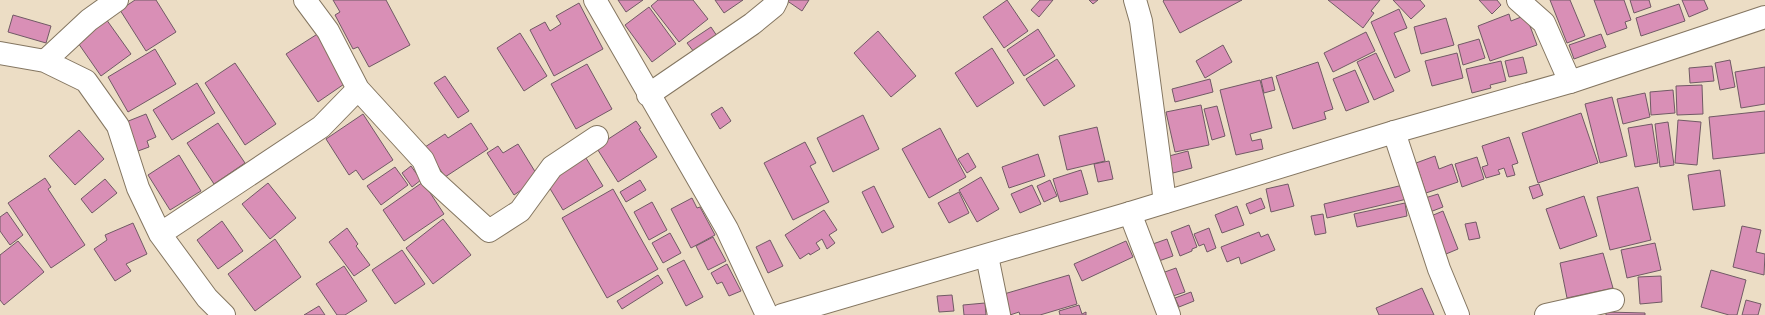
<svg xmlns="http://www.w3.org/2000/svg" width="1765" height="315" viewBox="0 0 1765 315" font-family="Manrope,sans-serif">
<style>
.building{fill:#d98fb6;stroke:#715a65}
.lines{fill:none;stroke-linecap:round;stroke-linejoin:round}
.street-casing{stroke:#847661;stroke-width:24}
.secondary-casing{stroke:#847661;stroke-width:24}
.street{stroke:#fff;stroke-width:22}
.secondary{stroke:#fff;stroke-width:22}
</style>
<rect width="100%" height="100%" fill="#ecddc5"/>
<path class="building" d="M135,0h21l20,32 -30,19 -26,-41z
M333,0h53l24,45 -41,22 -11,-20 -5,2 -18,-34 5,-3z
M618,0h25l-17,12z
M658,0h35l15,19 -29,23 -28,-36z
M715,0h28l-19,13z
M786,0h23l-7,11z
M1007,0l21,31 -24,17 -21,-31z
M1040,0h13l-14,17 -8,-7z
M1089,0h9l-5,4z
M1164,0h78l-62,33 -17,-32z
M1328,0h52l-9,11 3,2 -11,15z
M1393,0h27l5,6 -14,13z
M1479,0h18l4,5 -9,9z
M1550,0h20l15,36 -18,7z
M1594,0h30l7,20 -6,2 2,6 -20,7z
M1630,0h19l2,7 -17,6z
M1682,0h22l4,9 -19,8z
M579,3l24,46 -49,27 -24,-46 15,-8 5,9 11,-7 -5,-8z
M1679,4l6,17 -44,15 -5,-18z
M649,7l27,37 -24,18 -27,-37z
M1399,9l8,19 -13,5 16,38 -15,7 -24,-56z
M1509,14l2,7 15,-6 11,30 -47,16 -12,-35z
M13,15l38,11 -5,17 -38,-11z
M1446,18l8,27 -33,9 -7,-27z
M106,19l25,35 -30,22 -25,-36z
M711,27l6,9 -23,16 -7,-9z
M1038,29l17,27 -31,20 -17,-26z
M878,31l38,45 -25,21 -37,-44z
M1366,32l9,19 -42,21 -9,-19z
M319,33l31,47 -32,22 -32,-48z
M520,33l27,43 -23,15 -27,-43z
M1601,34l5,13 -32,12 -5,-14z
M1479,39l6,19 -22,7 -5,-20z
M1223,45l9,17 -27,16 -9,-17z
M992,48l22,35 -37,24 -22,-34z
M155,49l21,35 -48,28 -20,-35z
M1376,53l18,38 -20,9 -17,-38z
M1457,53l6,25 -31,8 -7,-25z
M1523,57l4,16 -18,4 -4,-16z
M1057,59l18,27 -31,20 -18,-27z
M1730,60l5,27 -15,3 -5,-27z
M1501,61l5,20 -16,4 1,3 -19,5 -6,-24z
M1318,62l15,47 -9,3 2,7 -33,10 -17,-53z
M235,63l41,61 -31,21 -40,-62z
M587,64l25,45 -36,20 -25,-45z
M1712,66l2,15 -24,2 -1,-15z
M1765,67v37l-24,4 -6,-36z
M1355,70l14,32 -23,9 -13,-32z
M445,76l24,35 -11,7 -24,-35z
M1272,77l3,13 -11,3 -3,-13z
M1210,79l3,13 -38,10 -3,-13z
M1260,80l12,48 -22,6 2,7 9,-2 2,10 -27,6 -16,-65z
M197,83l18,30 -43,27 -19,-30z
M1702,85l1,29 -26,1 -1,-29z
M1673,90l2,23 -24,2 -1,-23z
M1645,93l5,24 -27,7 -6,-25z
M1612,97l15,59 -27,7 -15,-59z
M1201,105l8,40 -34,7 -9,-40z
M1217,106l8,30 -13,4 -8,-31z
M722,107l9,14 -11,8 -9,-15z
M1765,111v42l-52,6 -4,-42z
M1581,113l17,50 -60,20 -16,-50z
M146,114l10,23 -9,4 2,6 -11,4 -12,-29z
M363,114l30,46 -30,20 -7,-10 -7,5 -23,-36z
M863,115l16,34 -46,23 -16,-34z
M1678,120l23,2 -4,43 -22,-2z
M636,121l5,7 -2,1 18,28 -39,25 -22,-35z
M1668,122l6,43 -14,2 -5,-43z
M218,123l27,40 -31,21 -27,-41z
M471,123l17,26 -43,28 -20,-30 20,-13 3,4z
M1652,124l6,39 -23,4 -7,-39z
M1097,127l8,34 -38,9 -8,-34z
M940,128l26,49 -37,21 -27,-49z
M79,130l25,29 -29,26 -26,-29z
M1509,137l9,26 -6,2 3,10 -8,2 -3,-9 -6,2 2,4 -14,4 -4,-11 6,-2 -6,-19z
M805,142l11,21 -6,3 19,36 -36,18 -29,-57z
M518,144l21,34 -25,17 -27,-42 11,-7 5,7z
M1188,151l4,17 -19,5 -4,-17z
M968,153l8,14 -9,6 -9,-14z
M1038,154l7,22 -36,12 -7,-21z
M179,155l22,36 -31,19 -22,-35z
M1435,156l4,13 13,-5 6,18 -32,11 -10,-30z
M1477,157l7,22 -22,8 -7,-23z
M586,158l17,28 -40,24 -17,-28z
M1109,161l4,18 -15,3 -4,-18z
M411,166l10,14 -9,7 -10,-14z
M395,167l13,18 -27,20 -14,-19z
M1081,170l7,24 -28,8 -7,-23z
M1720,170l5,36 -32,4 -5,-35z
M981,177l18,32 -22,13 -18,-32z
M45,178l6,9 -3,2 37,56 -34,23 -43,-65z
M105,179l12,14 -25,20 -11,-14z
M640,180l6,10 -20,12 -6,-10z
M1050,180l7,16 -13,6 -7,-16z
M423,182l21,32 -40,27 -21,-31z
M268,183l28,35 -26,21 -28,-35z
M1288,184l6,22 -23,6 -5,-23z
M1539,184l4,11 -10,4 -4,-12z
M1032,185l9,19 -21,9 -9,-19z
M1403,185l4,14 -80,19 -3,-14z
M874,186l20,41 -12,6 -20,-41z
M1638,187l13,53 -41,10 -13,-53z
M613,189l45,80 -51,29 -45,-80z
M959,192l10,21 -20,10 -11,-20z
M1438,194l5,13 -13,5 -5,-14z
M1584,196l13,40 -37,13 -14,-40z
M692,198l5,10 3,-1 15,28 -24,13 -20,-39z
M1261,198l4,10 -15,6 -4,-10z
M652,202l15,28 -18,10 -15,-28z
M1405,203l2,13 -50,11 -3,-13z
M1237,206l7,19 -22,8 -7,-18z
M824,210l13,20 -8,5 6,8 -8,6 -5,-10 -6,4 4,6 -10,6 -1,-2 -9,6 -15,-24z
M1443,211l15,38 -12,5 -15,-38z
M7,212l16,23 -13,10 -10,-14v-14z
M1323,214l3,19 -11,2 -4,-19z
M443,219l28,36 -38,29 -27,-36z
M222,221l21,30 -25,18 -21,-29z
M1476,222l4,16 -11,2 -4,-16z
M133,223l14,31 -21,10 5,7 -16,10 -21,-32 13,-9 -2,-5z
M1189,225l8,22 -5,2v2l-12,5 -9,-24z
M1742,226l19,4 -5,22 9,2 -1,21 -31,-8z
M347,228l11,16 -2,2 14,19 -16,11 -25,-34z
M1209,228l7,20 -9,4 -3,-8 -5,2 -5,-12z
M1259,232l2,5 7,-3 7,16 -34,14 -2,-7 -12,5 -6,-15z
M670,233l11,20 -18,10 -11,-20z
M713,237l13,24 -18,9 -12,-24z
M275,239l26,38 -46,34 -27,-37z
M1167,239l6,17 -17,6 -6,-17z
M770,240l13,26 -15,7 -12,-26z
M18,241l26,31 -40,33 -4,-5v-45z
M1126,241l7,16 -51,24 -8,-17z
M1655,243l6,27 -34,8 -6,-28z
M402,250l23,34 -30,20 -23,-34z
M1603,253l10,35 -46,10 -7,-35z
M684,260l19,37 -17,9 -19,-37z
M727,264l14,27 -12,5 -7,-14 -5,2 -6,-11z
M344,266l23,35 -22,14h-8l-21,-31z
M1176,268l9,24 -15,5 -8,-24z
M1711,270l35,10 -9,35h-8l-28,-8z
M658,275l5,8 -41,26 -5,-8z
M1069,275l8,29 -37,11h-20l-1,-3 -9,3 -6,-21z
M1661,276l1,26 -22,2 -2,-27z
M1422,288l12,27h-55l-3,-7z
M1191,292l3,9 -15,6 -4,-9z
M952,295l2,16 -15,1 -2,-16z
M1746,300l15,4 -3,11h-16z
M985,303l1,12h-22l-1,-10z
M1079,305l3,9 4,-2v3h-26l-1,-4z
M319,306l6,9h-21z
M1606,312l39,1v2h-39z"/>
<g class="lines">
<defs>
<path id="street" d="M305,0l23,31 30,58 65,71 8,18 58,53 31,-20 32,-44 45,-30
M595,0l132,229 40,86
M1135,0l6,21 24,181
M1518,0l26,23 26,59
M0,53l45,8 41,20 32,45 20,62 22,46 47,64 17,17
M45,61l44,-41 28,-20
M648,95l104,-71 22,-18 3,-6
M1394,132l45,137 19,46
M1130,213l39,102
M160,234l161,-107 37,-38
M987,256l12,59
M1546,315l67,-15"/>
<path id="secondary" d="M782,315l348,-102 264,-81 176,-50 195,-65"/>
</defs>
<use href="#street" class="street-casing"/>
<use href="#secondary" class="secondary-casing"/>
<use href="#street" class="street"/>
<use href="#secondary" class="secondary"/>
</g>
</svg>
